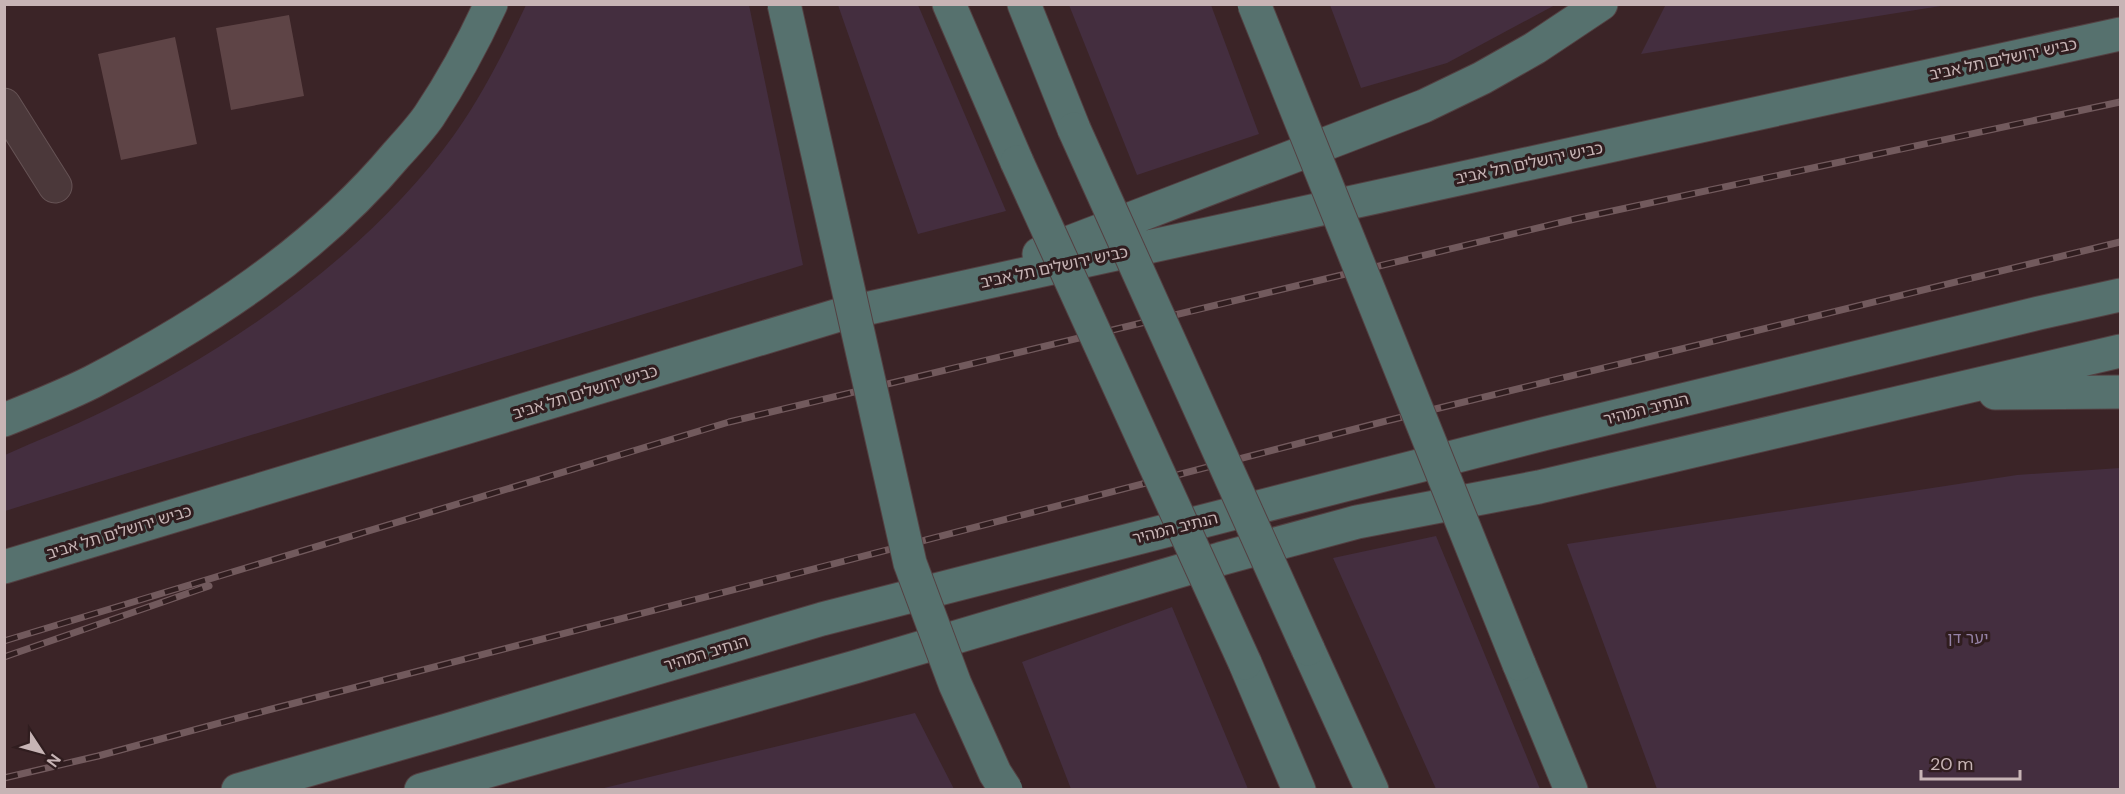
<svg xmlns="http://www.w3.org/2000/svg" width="2125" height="794" viewBox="0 0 2125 794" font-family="'DM Sans','Noto Sans Hebrew',sans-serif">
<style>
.green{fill:#442e3f}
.building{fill:#5e4446}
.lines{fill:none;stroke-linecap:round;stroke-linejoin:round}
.minor-casing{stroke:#665355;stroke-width:35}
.highway-casing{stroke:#534042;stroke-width:35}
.minor{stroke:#4b383a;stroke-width:33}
.highway{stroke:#56716e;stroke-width:33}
.rail-casing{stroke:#725a5d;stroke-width:7}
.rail{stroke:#301d1f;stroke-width:4.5;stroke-dasharray:14;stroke-linecap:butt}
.highway-bridge-casing{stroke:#534042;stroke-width:35;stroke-linecap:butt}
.highway-bridge{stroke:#56716e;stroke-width:33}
.labels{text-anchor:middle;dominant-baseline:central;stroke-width:6;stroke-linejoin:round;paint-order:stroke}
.street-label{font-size:16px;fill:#c7b4b5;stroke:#301d1f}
.park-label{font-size:16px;fill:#9582a6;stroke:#301d1f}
</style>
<rect width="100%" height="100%" fill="#3b2427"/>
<path class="green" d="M1666,4h281v1l-306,49z
M526,5h223l54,260 -798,246v-56c33,-15 67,-28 99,-44 129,-63 265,-158 350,-276 29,-41 51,-85 72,-130z
M838,5h80l88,206 -88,23z
M1069,5h142l48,129 -122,41z
M1330,5v-1l225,1 -108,58 -86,25z
M2120,468v321h-463l-90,-245 450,-69z
M1436,536l104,253h-104l-103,-231z
M1172,607l76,182h-177l-49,-127z
M915,713l39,76h-354z"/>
<path class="building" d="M289,15l15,81 -73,14 -15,-82z
M175,37l22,107 -76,16 -23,-106z"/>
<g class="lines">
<defs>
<path id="minor" d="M4,105l51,81"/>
<path id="highway" d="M949,4l68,158
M1024,4l50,125
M1039,254l385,-148 58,-28 53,-30 66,-44
M1995,393l125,-1
M4,420c30,-12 60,-24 88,-38 113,-59 223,-130 305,-228 11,-12 23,-25 32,-38 24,-36 44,-73 62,-112
M4,567l838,-253 1278,-280
M1308,649l64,141
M1245,663l54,127
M1519,664l52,126
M238,790l209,-60 375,-111 725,-186 492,-120 81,-18
M421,790l434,-123 365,-108 137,-37 182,-35 581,-136"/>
</defs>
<use href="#minor" class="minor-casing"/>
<use href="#highway" class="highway-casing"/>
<use href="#minor" class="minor"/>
<use href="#highway" class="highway"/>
<defs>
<path id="rail" d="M4,641l725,-219 846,-203 545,-117
M4,657l205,-71
M4,778l94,-22 170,-46 1118,-289 734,-179"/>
</defs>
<use href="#rail" class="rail-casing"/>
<use href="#rail" class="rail"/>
<defs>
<path id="highway-bridge" d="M784,4l126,559 45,121 40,89 11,17
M1254,4l265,660
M1074,129l234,520
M1017,162l228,501"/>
</defs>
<use href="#highway-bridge" class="highway-bridge-casing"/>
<use href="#highway-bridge" class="highway-bridge"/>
</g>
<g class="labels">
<g class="street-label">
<text transform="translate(2003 59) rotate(-12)">כביש ירושלים תל אביב</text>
<text transform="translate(1529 163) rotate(-12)">כביש ירושלים תל אביב</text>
<text transform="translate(1054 267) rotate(-12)">כביש ירושלים תל אביב</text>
<text transform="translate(585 392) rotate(-17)">כביש ירושלים תל אביב</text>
<text transform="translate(1646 409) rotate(-14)">הנתיב המהיר</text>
<text transform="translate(1175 528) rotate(-14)">הנתיב המהיר</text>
<text transform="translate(119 532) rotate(-17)">כביש ירושלים תל אביב</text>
<text transform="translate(706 653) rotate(-17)">הנתיב המהיר</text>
</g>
<g class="park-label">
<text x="1968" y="637">יער דן</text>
</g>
</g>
<rect width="2125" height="794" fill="none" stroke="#c7b4b5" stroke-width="12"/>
<g transform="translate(42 752) rotate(126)" stroke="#301d1f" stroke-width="4.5" paint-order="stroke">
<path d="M0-4.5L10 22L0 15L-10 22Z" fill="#c7b4b5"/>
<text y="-9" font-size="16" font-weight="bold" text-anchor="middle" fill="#c7b4b5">N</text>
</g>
<path d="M1921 770v9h99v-9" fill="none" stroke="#c7b4b5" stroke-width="3"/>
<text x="1930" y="770" font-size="18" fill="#c7b4b5" stroke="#301d1f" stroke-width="4.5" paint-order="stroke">20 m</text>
</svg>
